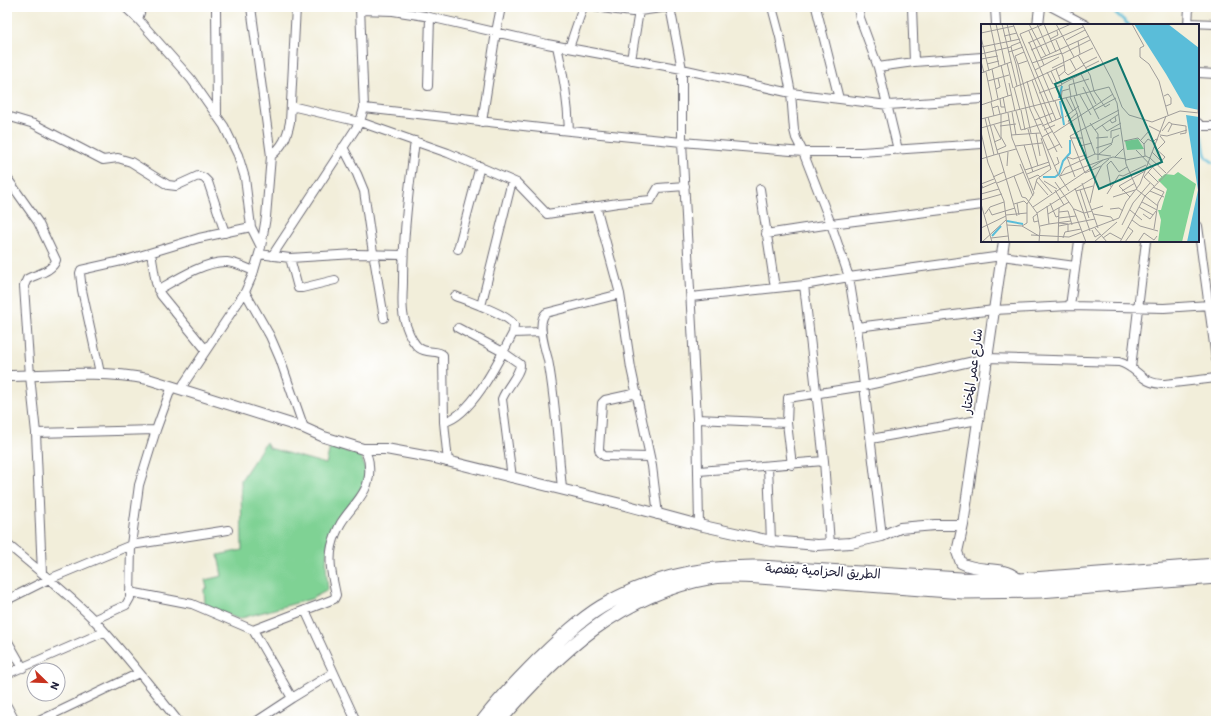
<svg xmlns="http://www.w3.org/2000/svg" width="1223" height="728" viewBox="0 0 1223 728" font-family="Itim,'Playpen Sans Arabic',sans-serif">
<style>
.green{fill:#7fd294;stroke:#507a68}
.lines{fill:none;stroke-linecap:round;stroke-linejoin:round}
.stream{stroke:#5abdd9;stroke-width:2.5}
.minor-casing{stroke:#6b6973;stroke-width:10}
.tertiary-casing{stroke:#6b6973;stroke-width:12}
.primary-casing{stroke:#6b6973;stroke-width:15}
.minor{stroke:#fff;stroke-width:8}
.tertiary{stroke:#fff;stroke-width:10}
.primary{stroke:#fff;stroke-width:13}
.labels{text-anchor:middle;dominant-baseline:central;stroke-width:3.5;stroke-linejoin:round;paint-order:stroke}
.street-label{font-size:13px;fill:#22223b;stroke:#fff}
.inset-river{fill:none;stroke:#5abdd9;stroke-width:2}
.inset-road{fill:none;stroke:#9f9c9a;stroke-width:1}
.view{fill:#0f766e;fill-opacity:0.15;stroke:#0f766e;stroke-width:2}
.inset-edge{fill:none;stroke:#22223b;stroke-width:2}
</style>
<rect width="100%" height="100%" fill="#fff"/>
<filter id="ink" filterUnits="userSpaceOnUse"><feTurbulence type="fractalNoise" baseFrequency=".025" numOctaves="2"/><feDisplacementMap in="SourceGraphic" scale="8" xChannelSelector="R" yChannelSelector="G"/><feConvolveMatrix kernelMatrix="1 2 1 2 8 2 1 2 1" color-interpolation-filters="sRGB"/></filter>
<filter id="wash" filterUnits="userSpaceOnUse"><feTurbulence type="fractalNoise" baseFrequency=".012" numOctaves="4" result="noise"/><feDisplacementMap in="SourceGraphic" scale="16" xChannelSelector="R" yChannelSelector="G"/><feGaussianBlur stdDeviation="0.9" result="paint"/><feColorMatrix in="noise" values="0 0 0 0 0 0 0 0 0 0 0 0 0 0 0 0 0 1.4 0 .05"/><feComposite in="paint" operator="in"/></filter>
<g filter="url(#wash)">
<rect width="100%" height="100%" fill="#f2eeda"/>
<path class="green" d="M266,442l3,6 57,16 4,-17 30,8c18,31 -16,49 -27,73 -9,20 -7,41 -5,62l-17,9 -73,20 -33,-14 -1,-16 3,-1 -2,-8 17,-4 -4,-21 24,-5 -1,-70z"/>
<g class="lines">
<path class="stream" d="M1109,7l20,18
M1198,129c2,3 4,8 5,12 3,13 -1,15 13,23"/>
</g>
</g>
<g filter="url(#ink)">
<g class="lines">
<defs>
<path id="minor" d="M125,7l13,12 53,60 33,47 14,29 7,23 6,49 10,20
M216,7l1,108
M594,7l38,5 37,-5
M670,7l12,62v73l15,277 2,106
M772,7l8,30 11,56 3,37 2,8 7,14 28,72 18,53 8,50 25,209
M816,7l23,92
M858,7l2,11 18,49 20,83
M912,7l2,55
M995,7l1,18
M1052,7l34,18
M360,10l33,1 32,5 122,28 135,25 109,24 97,12 94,-6
M138,19l4,-12
M1188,23l28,1
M1188,25l1,-18
M557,46c7,30 11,54 12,85
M569,48l14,-41
M631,60l8,-49
M878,67l36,-5 68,-5
M1198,73l18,1
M428,86l2,-69
M291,106l69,16 88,31 69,30 30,31 71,-11 33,-3 7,-12 27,-2
M364,108l186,21 132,13 121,10h58l121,-8
M7,116l27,8 69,36 15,-2 13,4 37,23 8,1 22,-10 6,2 4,4 17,51
M482,122l14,-90 5,-25
M1198,123l3,3h15
M415,141c-6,47 -12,93 -12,140 0,12 -2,25 1,37 2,8 6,20 12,27 8,10 22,4 27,10l1,67
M343,147l14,27 7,17 7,49 13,78
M271,156c12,-10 16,-19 19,-34l6,-115
M7,178l31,44 18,38c-3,11 -19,14 -29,19l-3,7 6,90 6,57 6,140
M760,189l15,99
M596,206l24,88 11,74 21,98 6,49
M1198,226l18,133
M766,234l65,-10 151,-19
M458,249l22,-83
M151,253l5,30 5,12 45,55
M259,254l31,4 65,-4 48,1
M272,256l88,-134 4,-14 -4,-101
M290,258l8,30h4l33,-8
M804,285l20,176 6,83
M158,290c19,-11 47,-29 69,-28 10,1 19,6 27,9
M245,292l25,44 10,23 24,69
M455,296c13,5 54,19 59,29l-1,8 29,-1
M691,297l113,-12 45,-8 153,-21 73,10
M481,306l31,-125
M1070,306l9,-65
M857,327l137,-17 76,-4 94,2 45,-3
M458,328l45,24 17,12c1,9 -14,24 -18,35l10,79
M1131,368l15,-127
M100,373l-18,-83 -2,-17 1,-3 45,-10 73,-22 52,-11
M181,388l64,-96 8,-18 8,-27 5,-30 5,-61 -20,-149
M637,393l-32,7 -3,3 -3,46 1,3 4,4 46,1
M697,419l90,4
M36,433l120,-3
M871,439l107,-19
M448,462l-4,-40c28,-6 56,-64 69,-89
M792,465l-5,-42 1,-25 76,-12 123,-28 132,4c21,6 20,22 46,22l51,-6
M768,466l3,75
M699,471l125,-10
M562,489c-4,-43 -6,-86 -14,-129 -3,-12 -12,-38 -2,-47l74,-19
M7,544c29,24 60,49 87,76 30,32 57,67 84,101
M130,592l62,12 61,26 81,-31 2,-4c-3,-16 -8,-32 -4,-49 2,-8 5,-16 9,-23 12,-19 31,-32 28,-57 0,-6 -2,-12 -6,-17
M7,600l42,-21 82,-34 97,-15
M305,610l51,111
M93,620l33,-15 4,-7 1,-53 8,-60 17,-55 16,-44
M253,630l39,68 -35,23
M7,640l16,28
M7,674l97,-42
M292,698l41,-25
M7,706l8,15
M39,721l100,-48"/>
<path id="tertiary" d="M1038,25l2,-18
M7,376c47,-1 94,-6 141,3l156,49 20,9 39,12h23l49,9 186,46 78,21 72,16 46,4 34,-2 31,-7 18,-8 35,-3h28l41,-284
M963,525l-6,27 4,11c13,7 28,5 42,8 6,1 12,5 17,9"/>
<path id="primary" d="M483,721c16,-21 35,-41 53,-59 20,-19 42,-41 65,-55 49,-30 101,-41 158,-40l202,12 59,1 196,-15
M499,721c59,-69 121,-128 214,-144 15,-2 31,-1 46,0l204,15 77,-1 176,-14"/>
</defs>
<use href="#minor" class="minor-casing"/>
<use href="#tertiary" class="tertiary-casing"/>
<use href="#primary" class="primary-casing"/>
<use href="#minor" class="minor"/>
<use href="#tertiary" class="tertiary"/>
<use href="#primary" class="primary"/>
</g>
</g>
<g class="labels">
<g class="street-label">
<text transform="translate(972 371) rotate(-82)">شارع عمر المختار</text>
<text transform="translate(823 571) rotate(3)">الطريق الحزامية بقفصة</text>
</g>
</g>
<g transform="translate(981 24)">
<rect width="218" height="218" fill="#f2eeda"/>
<path d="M157,115l6,10 -17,1 -2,-9zM197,148l18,12 -14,58h-24l3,-22 -3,-10h3l6,-21 -9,-9 7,-6 9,1z" fill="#7fd294"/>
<path d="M153,0h34l31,24v62l-14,-3 -19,-33zM205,91l13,2v125h-12l11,-52z" fill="#5abdd9"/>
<path class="inset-river" d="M78,74l3,-12M79,77l4,24M62,153h12l4,-3 4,-13 7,-8v-13M26,197l16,3M11,212l9,-10"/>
<path class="inset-road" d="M9,0l9,42M15,0l6,26M21,0l15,62M26,0l4,17 9,-2M32,0l39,98M48,0l17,32M56,0l13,30M63,0l12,28M75,0l18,33M101,0l30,56 10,27 7,8 23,7 28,-11 19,2M151,0l12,22 -4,2v9l9,7 10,17 9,34M48,7l15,34M0,9l33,-7M39,10l36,86M39,10l24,-10M23,12l13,-3M0,13l8,34M69,15l8,-4 -1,-4M75,16l7,17 2,14 -6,5M85,16l19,-10M97,17l2,13M40,18l-10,4 1,5 11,-4M48,18l25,60M47,19l43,-19M0,23l30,-6M21,26l3,14M50,26l52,-23M27,28l4,-1 4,13 15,69M0,30l30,-7M81,30l28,-14M97,31l12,20 4,16 11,16 5,-3M60,34l48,-22M0,35l17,-3M89,35l6,11 8,-5M0,37l3,12M46,37l-9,3 12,45 28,65 11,17M26,39l6,25M51,39l30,-10M6,40l12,-3M37,40l-3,-8 9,-4M102,40l14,-7M20,41l7,31M71,44l41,-20M104,44l14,-7M11,45l6,30M54,46l24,-13M70,47l6,13M5,48l6,29M66,48l6,12 3,-1M84,48l3,3 8,-5M0,49l30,-11M100,50l15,30M92,55l4,17M7,57l21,-6M46,57l7,26 23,45M28,59l6,28M81,60l25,-13M33,63l6,23M34,63l17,-7M102,63l16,32M15,65l4,-2 -2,-9M58,69l23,-8 -6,-16M99,71l11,20M93,72l21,58M183,72l4,-2 3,4v6l-5,2M22,73l3,16M89,73l7,16 10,45M90,73l-2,-12 20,-6M85,74l7,13M19,75l1,8h4M80,76l1,-9 7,-2M74,77l6,17M10,78l3,14M0,81l30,-10M11,84l6,-2 2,8M40,86l4,20M113,86l22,-12M35,87l5,19 21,-6M31,88l4,23M217,88l1,-25M27,89l4,25 22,55M96,89l-9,8 9,13 3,12 12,-3M7,93l10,37M84,93l14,-11M0,95l128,-32 8,16 9,61 11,25M54,96l18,-7M129,96l2,3 4,-2 -1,-4M109,99l8,11v26M67,100l-16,-44 32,-15M67,100l14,24M191,100l14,2v7l-6,1M13,101l7,14 -7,3M121,101l5,6 14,-8M19,102l16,-2M61,102l21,-9M168,102l12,6M0,104l28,-8M47,105l10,37M63,106l11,-5M114,106l24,-16M181,107l7,-9 3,2 -4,8M0,108l7,31 16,38 5,41M55,109l4,23M73,109l59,-39M30,111l29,-2M179,111l7,1 20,-6M61,113l11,-6M89,114h13M115,114l12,-1M130,114v-7l10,-3M143,117l14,-3 6,6 1,12M159,117l9,-10 -2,-3M163,120l4,-5 5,3 3,-3 2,1M43,121l9,27M34,122l27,-3M173,123l11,10 -7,8M115,124l16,-5 1,-5 6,-3M16,126l9,-4 -5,-9v-23M67,126l12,-6M155,126l26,27M176,126l8,-8 -5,-6M171,128l9,9M18,130l18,62M118,130l13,-10M13,131l22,-6M134,133l9,-9M168,133l17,16M0,135l13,-4 -9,-37M145,136l20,-4 3,2M130,137l8,11 8,-5M39,140l13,32M26,142l1,-14M73,142l5,-3 -2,-6M120,142l-16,7 -15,-37 49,-26M44,146l24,-8M167,148l10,10M46,150l23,-9M33,152l8,21 4,1 11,15M79,152l5,-8 30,-14 16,2M79,152l43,-16M12,153l11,-5M94,153l-8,-20 6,2 13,-4M163,153l12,-14M163,153l10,9M58,154l13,15M48,155l9,-4 2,2M55,157l12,14M63,157l13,8M74,158l18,26 13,34M16,159l27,-11M101,159l16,45M130,163l-4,-22 4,-4M172,163l11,5 -6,11 -4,26M1,164l14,-6M2,164l-2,-4 13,-5M94,164l15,43M155,165l22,17M53,166l3,-11 14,-10 -10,-31M74,166l9,15M99,166l9,28M95,167l17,-5M141,167l13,-8M169,167l14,6M0,170l18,-5M126,170l12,-19 4,1 23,-11M132,173l22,-7M149,173l-11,-11 26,-15M0,176l21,-6M161,178l15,8M36,179l2,12M69,179l6,14 3,-1M109,179l6,-27 6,-11 7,-6M0,180l11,38M33,180l10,-3 3,3M52,183l70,-47 10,-3 13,2M158,183l14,8 3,-4M8,185l3,6 23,-7M93,185l10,4 8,-2M129,185l9,-1 4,3M110,186l12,-4M149,186l12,10M78,188l9,-1 4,14M4,190l5,-7 14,-5M56,190l-4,3 1,5 4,-1M67,190l21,-12M112,190l18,3 3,4M162,190l7,5 3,-4M25,191l21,-2M78,194l17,-2M151,196l8,6 18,5M78,199l9,1v8M68,200l22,-3M26,201l15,1 17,10M141,201l11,-22 17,-20M41,202l5,-3v-19l7,-11M59,202l9,-2 -2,-18M78,202l36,-7M0,204l25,-12M114,204l12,14M111,206l3,7 5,-3M50,211l38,2 50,-19 7,-16 14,-18 26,-68M10,214l17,-2M82,214l2,-6 16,-3M122,214l7,-5 11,6M1,218l24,-22M58,218l1,-12 -3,-17 59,-37M77,218l1,-34M113,218l23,-20M139,218l25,-46 37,-38M144,218l8,-11 -5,-4M157,218l6,-9 10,7 3,-4"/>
<path class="view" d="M136,34l45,104 -63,27 -44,-105z"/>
<rect width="218" height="218" class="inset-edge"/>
</g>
<rect width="1223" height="728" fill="none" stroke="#fff" stroke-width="24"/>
<g transform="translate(46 682) rotate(113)"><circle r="19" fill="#ffffff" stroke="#a7a7b1"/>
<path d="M0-3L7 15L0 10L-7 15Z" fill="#c8321e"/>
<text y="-6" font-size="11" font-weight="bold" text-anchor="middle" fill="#22223b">N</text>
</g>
</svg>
